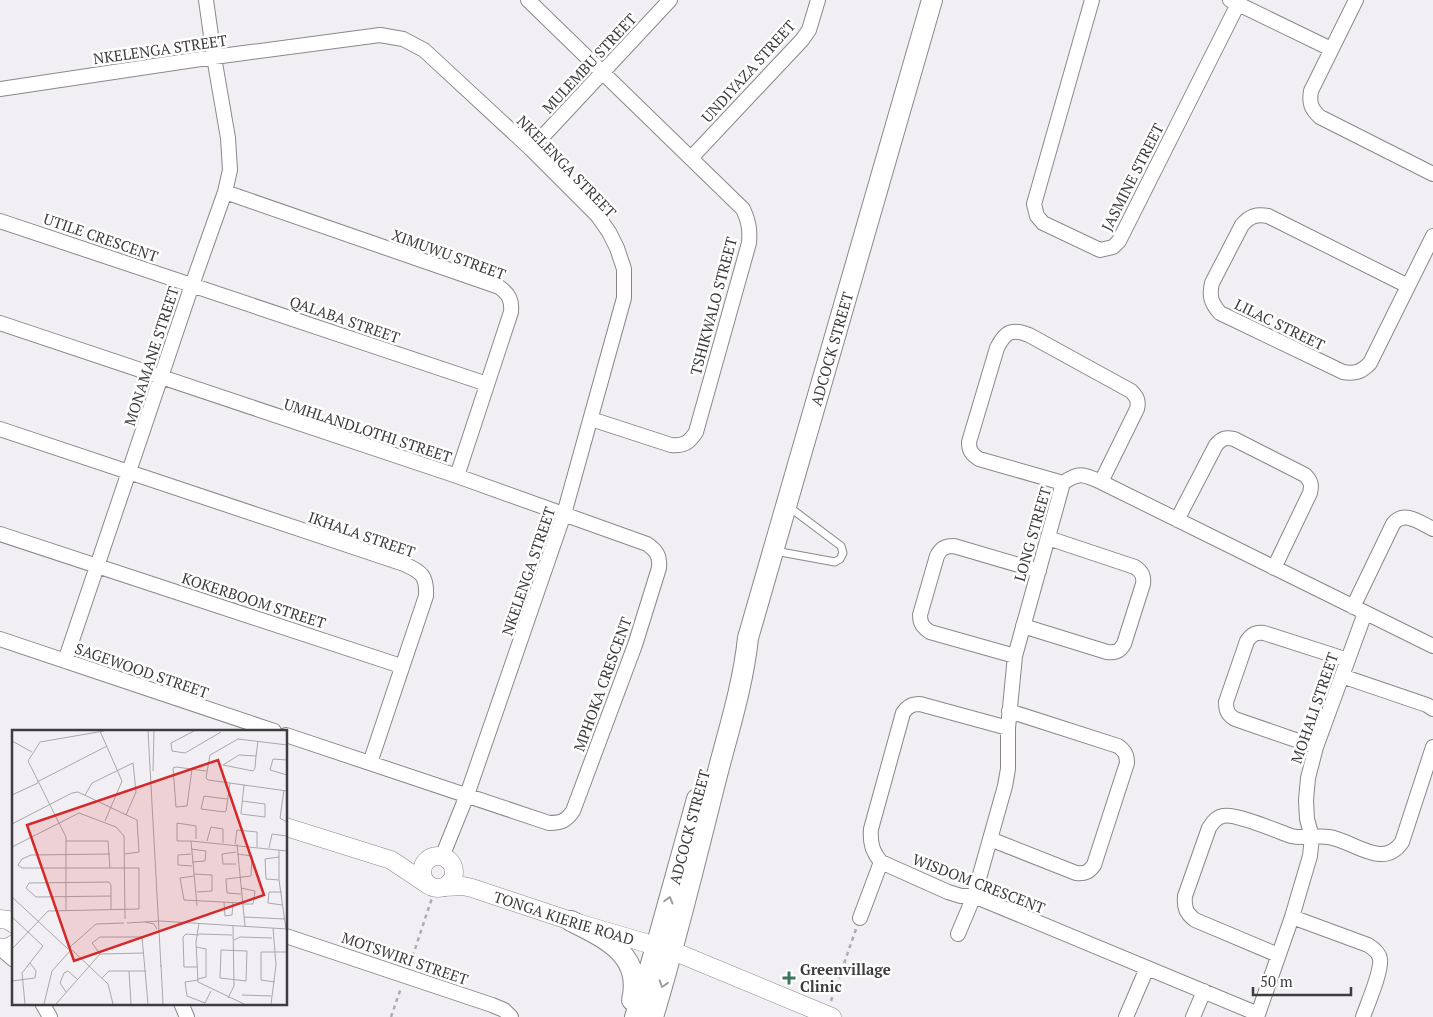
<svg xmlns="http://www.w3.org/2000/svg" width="1433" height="1017" viewBox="0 0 1433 1017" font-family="'PT Serif',serif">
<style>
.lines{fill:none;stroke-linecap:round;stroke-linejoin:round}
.service-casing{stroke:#89888c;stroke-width:9}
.minor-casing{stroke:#89888c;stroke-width:16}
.tertiary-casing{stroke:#89888c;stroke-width:19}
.secondary-casing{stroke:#89888c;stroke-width:22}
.path{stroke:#aeacaf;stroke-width:2.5;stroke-dasharray:4 4;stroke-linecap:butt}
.service{stroke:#fff;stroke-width:7}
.minor{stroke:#fff;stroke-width:14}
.tertiary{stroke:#fff;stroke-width:18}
.secondary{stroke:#fff;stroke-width:20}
.oneway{stroke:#9e9e9e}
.poi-dot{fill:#3a755e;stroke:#fff;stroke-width:2}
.labels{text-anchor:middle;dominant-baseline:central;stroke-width:5;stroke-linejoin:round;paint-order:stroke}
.street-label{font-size:15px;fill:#3d3d3e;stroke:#fff}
.poi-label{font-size:15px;font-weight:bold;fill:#3d3d3e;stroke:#fff;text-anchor:start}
.inset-road{fill:none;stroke:#a9a8ab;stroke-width:1}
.view{fill:#d62828;fill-opacity:0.15;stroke:#d62828;stroke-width:2.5}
.inset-edge{fill:none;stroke:#3d3d3e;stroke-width:2.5}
</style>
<rect width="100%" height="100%" fill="#f1eff3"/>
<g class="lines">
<defs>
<path id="service" d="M775,551l60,11 5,-3 3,-6 -2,-7 -52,-39"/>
<path id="minor" d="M528,0l215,209c6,13 7,21 6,34l-53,189c-7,11 -12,14 -25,13l-80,-26
M1092,0l-58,204 3,12 6,7 57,27 13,-3 6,-6 119,-237
M1230,0l101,49
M1356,0l-45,91c-2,12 0,18 9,26l113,57
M0,89l214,-32 166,-22 23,4 21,11 107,99 66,66 12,17 8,16 7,21v29l-60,216 -97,281 -25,62
M531,149l139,-149
M691,158l111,-118 7,-10 9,-30
M225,192l274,95c10,7 13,13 12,25l-54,164
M0,221l487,163
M1408,286l-140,-70c-12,-2 -18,0 -26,9l-30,58c-3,13 -1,20 8,30l123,59c13,2 18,0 27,-9l63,-127
M0,323l457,153 190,68c10,7 13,12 12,24l-24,77 -62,166c-7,10 -12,12 -24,12l-263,-88
M0,429l404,135c18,8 23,12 22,32l-56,167
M1063,483l-84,-24c-8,-5 -10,-9 -10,-17l28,-94c8,-16 14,-20 32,-13l102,56c6,6 8,10 6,18l-36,73
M1177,520l39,-75c6,-7 10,-8 18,-6l71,36c6,6 7,10 5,18l-36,75
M0,534l401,132
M1353,607l40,-83c11,-14 26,-2 40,5
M1023,626l84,26c9,1 13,-1 17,-8l19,-60c1,-8 -1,-12 -8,-17l-87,-29
M0,639l274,92
M1015,656l-85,-24c-7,-5 -10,-8 -10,-17l17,-59c4,-8 8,-10 17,-10l85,25
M65,661l127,-376 33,-93 5,-22 -2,-32 -14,-81 -8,-57
M1342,676l85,29 6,4
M1008,728l-88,-24c-8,0 -12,2 -17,9l-32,116c-1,14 1,22 10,33l67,30 13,4h13l284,118
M1316,747l-81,-28c-7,-4 -9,-8 -9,-17l21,-61c5,-7 9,-9 17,-8l84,27
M990,839l86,34c9,1 13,-1 18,-8l33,-102c0,-8 -2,-12 -9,-17l-109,-35
M1292,917l76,28c5,3 11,7 12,14 2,12 -13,46 -17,58
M860,918l21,-56
M958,934l16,-38 31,-110 3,-17v-41l7,-72 48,-173c16,-11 20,-9 38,-1l332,164
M286,936l206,69 12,5 7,7
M0,948l14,12
M1278,955l-83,-35c-9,-7 -11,-12 -10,-24l24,-68c3,-5 7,-11 14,-12 12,-3 54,15 68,20 13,3 25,-1 38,1 25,4 54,33 73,5l31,-95
M42,1003l8,14
M181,1003l6,14
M1126,1017l21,-49
M1193,1017l11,-26
M1257,1017l35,-100 18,-61 2,-19 -5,-18 -1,-19 2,-22 8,-31 49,-134"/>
<g id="tertiary">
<path d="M286,827l105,33 36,24"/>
<circle cx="438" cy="872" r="16"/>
<path id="s1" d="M444,887l19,-1 9,2 99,33 102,30 159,66"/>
<path d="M0,919l8,1 6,4"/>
<path d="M0,948h7l7,-4"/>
</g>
<g id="secondary">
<path d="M571,921c34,17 72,34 61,79"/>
<path d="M635,1017l21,-70 41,-148"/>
<path id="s2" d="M653,1017c24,-79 43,-159 63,-238 12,-47 27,-93 32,-141l184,-638"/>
</g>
</defs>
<use href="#service" class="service-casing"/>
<use href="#minor" class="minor-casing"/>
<use href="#tertiary" class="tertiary-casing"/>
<use href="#secondary" class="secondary-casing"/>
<path class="path" d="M410,964l22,-66
M831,1001l25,-72
M391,1017l10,-29"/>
<use href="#service" class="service"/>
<use href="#minor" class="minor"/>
<use href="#tertiary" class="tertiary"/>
<use href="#secondary" class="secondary"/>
</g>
<defs><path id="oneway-chevron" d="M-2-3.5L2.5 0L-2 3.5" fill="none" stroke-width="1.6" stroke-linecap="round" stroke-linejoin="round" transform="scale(1.25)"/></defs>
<g class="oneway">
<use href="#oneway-chevron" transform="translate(669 900) rotate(-75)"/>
<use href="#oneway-chevron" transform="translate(663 984) rotate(107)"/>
</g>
<path class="poi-dot" d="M786.5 970.5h5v5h5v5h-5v5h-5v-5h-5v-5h5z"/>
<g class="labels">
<g class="street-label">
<text transform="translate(160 49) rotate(-8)">NKELENGA STREET</text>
<text transform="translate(589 63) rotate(-47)">MULEMBU STREET</text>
<text transform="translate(748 71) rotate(-48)">UNDIYAZA STREET</text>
<text transform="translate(567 166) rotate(46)">NKELENGA STREET</text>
<text transform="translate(1132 177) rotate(-63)">JASMINE STREET</text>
<text transform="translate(101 237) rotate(19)">UTILE CRESCENT</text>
<text transform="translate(449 254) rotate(20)">XIMUWU STREET</text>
<text transform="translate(713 306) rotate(-75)">TSHIKWALO STREET</text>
<text transform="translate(345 319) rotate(19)">QALABA STREET</text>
<text transform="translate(1280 324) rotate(26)">LILAC STREET</text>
<text stroke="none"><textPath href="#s2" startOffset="692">ADCOCK STREET</textPath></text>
<text transform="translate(151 356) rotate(-72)">MONAMANE STREET</text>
<text transform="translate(368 430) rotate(18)">UMHLANDLOTHI STREET</text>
<text transform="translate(362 534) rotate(19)">IKHALA STREET</text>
<text transform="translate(1032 534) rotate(-74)">LONG STREET</text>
<text transform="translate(528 571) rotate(-71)">NKELENGA STREET</text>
<text transform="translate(254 600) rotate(18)">KOKERBOOM STREET</text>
<text transform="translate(142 670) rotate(19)">SAGEWOOD STREET</text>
<text transform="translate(602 684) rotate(-70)">MPHOKA CRESCENT</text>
<text transform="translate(1314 708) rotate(-71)">MOHALI STREET</text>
<text transform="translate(689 827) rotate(-75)">ADCOCK STREET</text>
<text transform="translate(979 883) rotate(21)">WISDOM CRESCENT</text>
<text stroke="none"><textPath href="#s1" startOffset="125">TONGA KIERIE ROAD</textPath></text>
<text transform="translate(405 958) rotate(19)">MOTSWIRI STREET</text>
</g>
<g class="poi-label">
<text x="800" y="969">Greenvillage<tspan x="800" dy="17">Clinic</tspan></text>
</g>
</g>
<g transform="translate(12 730)">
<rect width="275" height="275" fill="#f1eff3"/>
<path class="inset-road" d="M88,1l22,50 -17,40M136,1l13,236M182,1l-23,12 1,8 13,2 36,-21M0,11l20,11M275,15l-49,-6 -28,16 -4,23 2,2 79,11M244,26l-17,-1 -16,10 30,6 2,-3 1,-12 2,-15M275,30l-14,-1 -3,11 17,5M180,39l-5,37 -11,1 -3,-39 3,-1 30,4M141,41l1,-40M25,52l70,-36M272,60l-4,28 7,4M0,65l26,-12M73,65l7,-12 41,-20 3,29 -10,23M215,69l-23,-3 -3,13 24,3 1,-1 4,-28M230,71l23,3v13l-24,-3v-1l3,-28M0,94l60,-31 6,-1 59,28 2,32 -14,2M54,111h42l2,27M179,111l96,10M179,111h-14v-18l19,3v13M179,111l6,65M195,111l4,-14 12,2v14M223,114l2,-14 20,2v15M225,114l8,82M0,117l67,-34 37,14 8,9 1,83M257,118l3,-14 15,2M179,119l15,2 -1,10 -13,1M267,120v30l7,49M179,124l-13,1v10l14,1M225,124l15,2 -1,20 -25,3 1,14 14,1M224,134h-13l-1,-10 14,-2M182,144l18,1v16l-15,1M182,146l-14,2 4,22 57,3M267,150l-13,-1 -1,-20 14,-2M229,158l14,3 -2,13h-12M270,162h-13l-1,11 14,2M99,166l-75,1 -10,-9 3,-5 80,-1 2,3v25M0,167l56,52M212,172l1,14 7,-1 1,-13M54,180v-73l-38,-76 12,-19 64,-11M0,187l31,29 -21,27 3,31M232,187l41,2M133,192l9,2 3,5M115,193l33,-2 127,8M187,193l-3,19 2,40 46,22M187,204l33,1M222,210l6,-3 32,1M58,217l26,-23 28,-1M184,217l10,2v28l-8,2M0,219l36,-38 91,-2v-41h-117l-4,-3 4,-6 9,-4 79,-1M60,220l36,34 5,20M209,220l26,1 -1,30 -26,-3zM88,224l-8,-11 8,-6h42l6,67M149,235l2,39M185,237h-13l-1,-30 3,-3 13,1M117,241l2,33M90,248l7,-7h37M186,250l-13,2 2,14 18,7 6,-12M0,251l23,-3 1,-7 -6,-8M263,252l-14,-2v-28h26M54,262l-6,-9 4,-10 4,-2 9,8M230,265l29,1M216,268l6,-12 -1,-60M32,274l8,-33 18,-20M44,274l44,-50 44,-1M259,274l5,-39 -3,-37"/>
<path class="view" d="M206,30l46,135 -190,66 -47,-136z"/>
<rect width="275" height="275" class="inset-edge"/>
</g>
<path d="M1253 987v8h98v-8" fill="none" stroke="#3d3d3e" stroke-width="2.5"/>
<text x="1260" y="987" font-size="15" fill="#3d3d3e" stroke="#ffffff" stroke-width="4" paint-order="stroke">50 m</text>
</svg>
